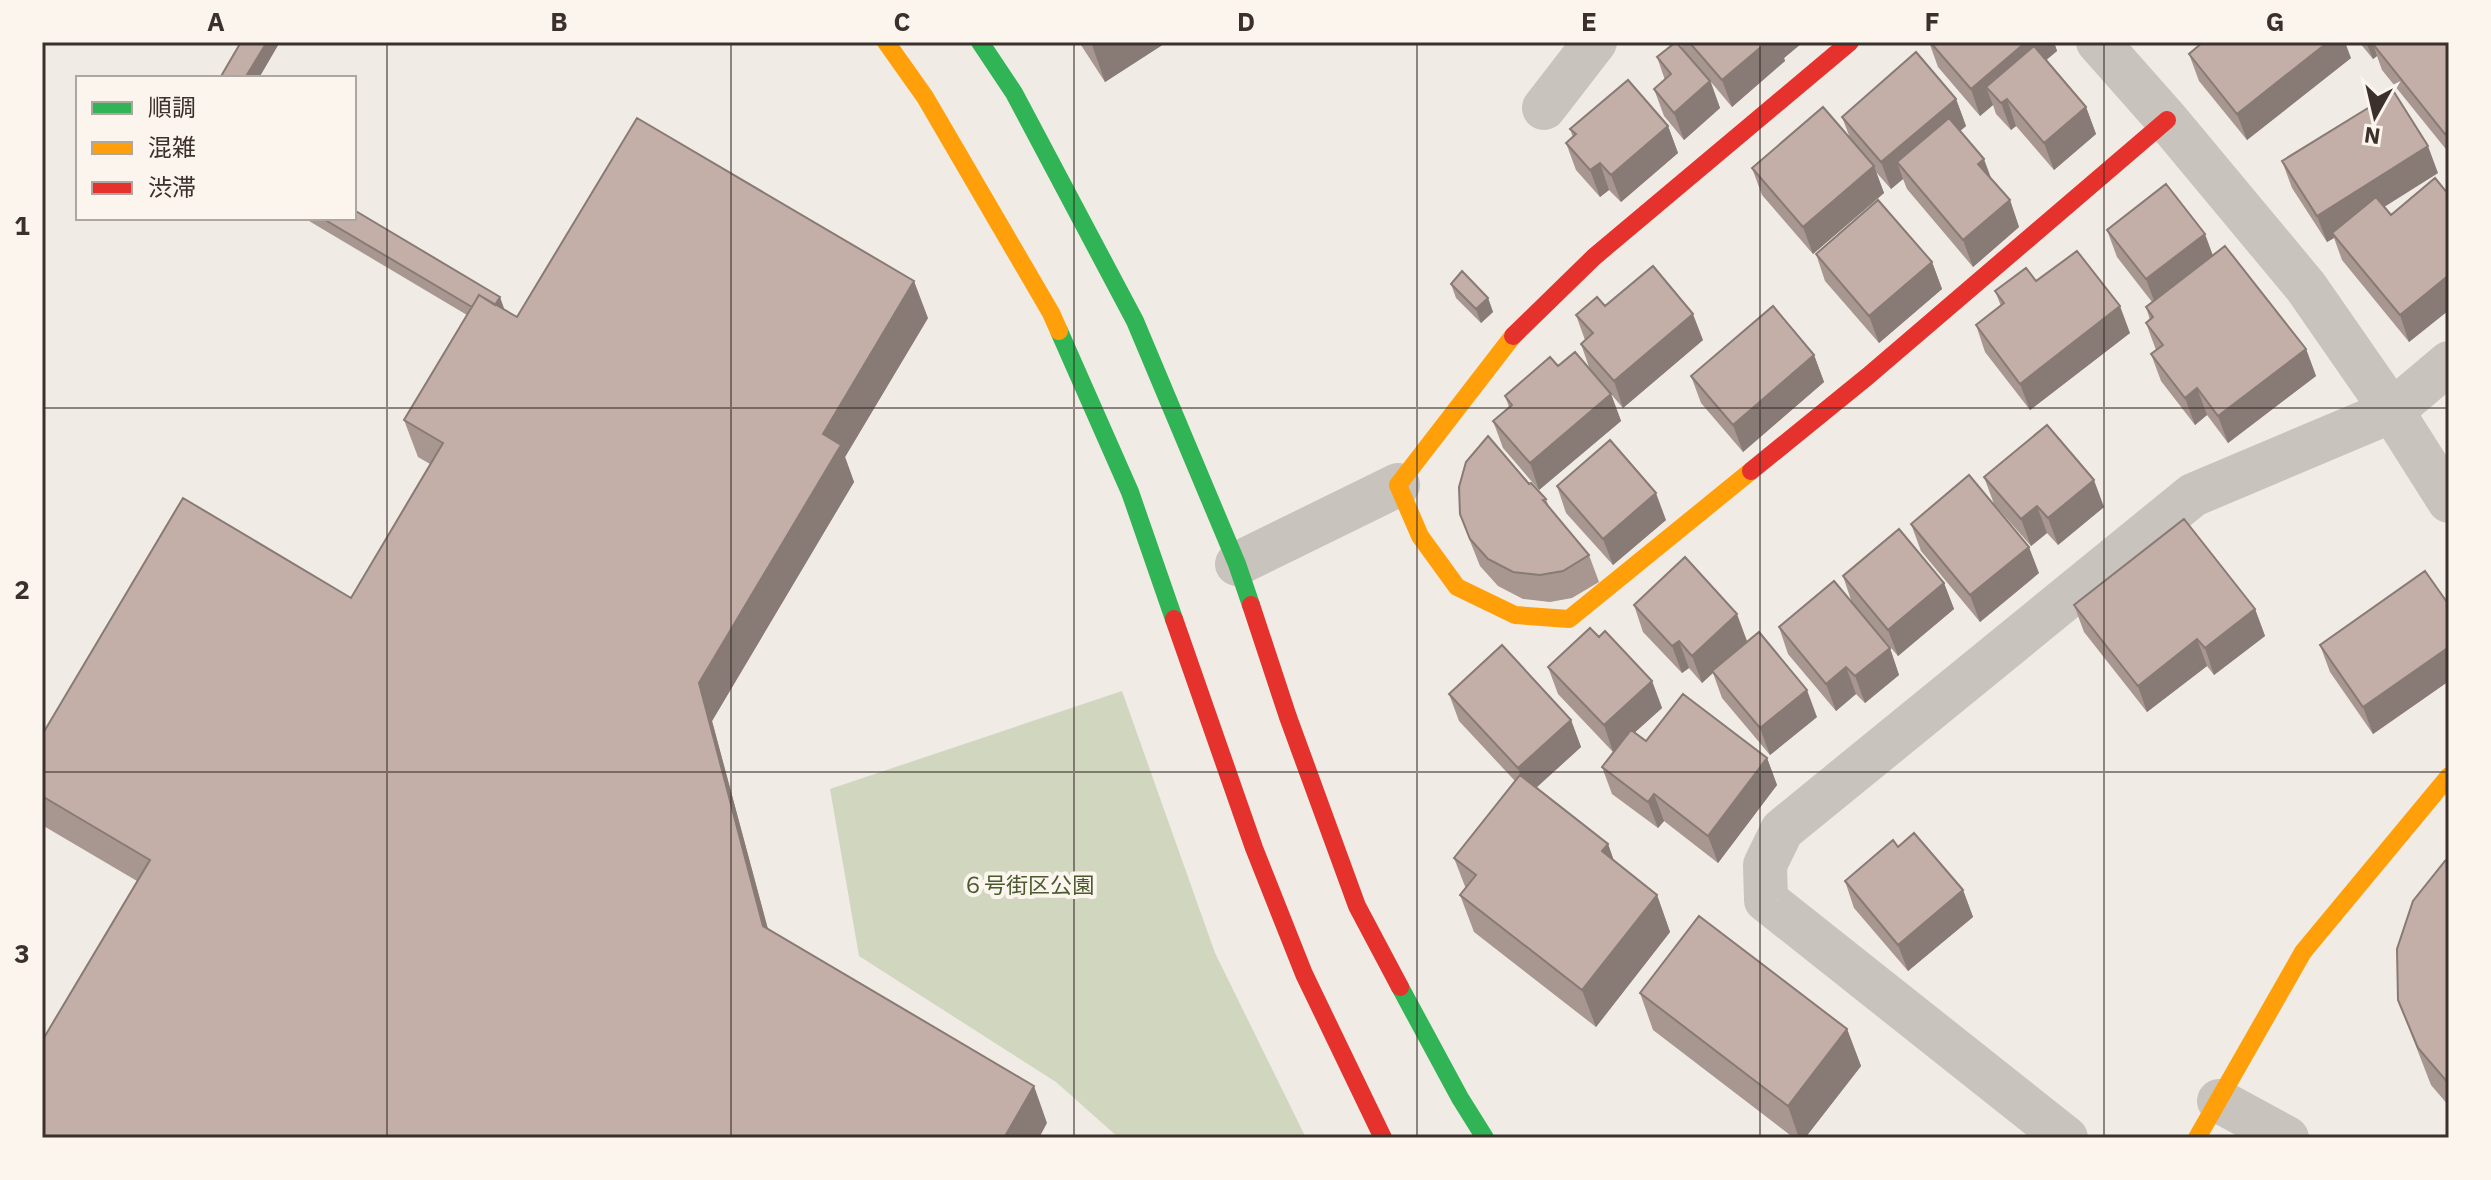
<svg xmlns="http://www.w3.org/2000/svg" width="2491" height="1180" viewBox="0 0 2491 1180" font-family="'IBM Plex Sans','Noto Sans JP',sans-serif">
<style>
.green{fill:#d1d6bf}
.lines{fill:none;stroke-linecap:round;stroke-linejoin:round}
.street{stroke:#c9c3be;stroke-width:44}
.fast{stroke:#30b455;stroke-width:18}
.slow{stroke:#ff9f0a;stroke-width:18}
.jam{stroke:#e5322d;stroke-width:18}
.wall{fill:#a89690}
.shaded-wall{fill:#887a75}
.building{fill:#c3afa7;stroke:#887a75;stroke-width:2}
.grid{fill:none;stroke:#3b302b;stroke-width:2;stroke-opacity:0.55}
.labels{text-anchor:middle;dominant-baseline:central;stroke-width:8;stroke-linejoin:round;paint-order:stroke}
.park-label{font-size:22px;fill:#4a5a2e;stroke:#fbf5ee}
.neatline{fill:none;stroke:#3b302b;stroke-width:3}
.grid-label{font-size:26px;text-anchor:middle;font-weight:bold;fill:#3b302b}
</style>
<rect width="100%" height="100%" fill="#f0ebe5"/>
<path class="green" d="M1122,691l93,262 91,185h-187l-63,-56 -197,-126 -29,-167z"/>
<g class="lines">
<path class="street" d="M2098,42l69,78 139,167 86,124 57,90
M1544,108l51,-66
M1237,564l161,-79
M2219,1101l68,37
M2066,1138l-300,-238 -1,-35 17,-35 411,-335 199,-84 57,-48"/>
<path class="fast" d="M980,42l34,51 121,228 102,243 14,41
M1059,331l71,161 44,127
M1400,987l60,111 25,40"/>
<path class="slow" d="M886,42l39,55 126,216 8,18
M1513,336l-115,149 22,51 37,51 58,28 54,4 182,-148
M2197,1138l106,-186 146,-176"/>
<path class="jam" d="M1513,336l81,-79 256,-215
M1751,471l117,-95 299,-256
M1251,605l37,112 69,189 43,81
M1174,619l80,229 50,126 79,164"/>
</g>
<path class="wall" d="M1079,42h88l-62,40z
M1680,42h121l1,1 -18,15 1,3 -53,46 -21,-25 9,26 -36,32 -20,-24 -10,-27 11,-9 -8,-23 25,-9z
M1929,42h125l3,9 -11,9 40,47 10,27 -42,36 -38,-44 -5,4 -15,-16 -3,-9 -13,11 -42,-49z
M2359,42h90v111l-67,-83 -5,-14 -4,3z
M2189,54l162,4 -104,82 -48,-59z
M1956,99l10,27 -6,5 32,49 18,20 9,27 -46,40 -66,-78 -4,-10 -12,10 -15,-17 8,21 -71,61 -51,-59 -10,-27 98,-30 -8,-21z
M1668,126l10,27 -57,49 -12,-12 -9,7 -24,-27 -10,-27 7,-6 -3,-8z
M2282,161l156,12 -54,34 7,8 58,-20v115l-40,32 -67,-82 -8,-22 -7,4 -35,-54z
M304,218h50l163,99 411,1 -83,139 9,25 -142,239 56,208 279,194 -910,-242 -95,-56v-90l309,-137 79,-134 -12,-7 -14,-37 63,-105z
M2107,230l106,25 93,94 10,27 -88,67 -21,-28 -12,10 -34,-44 -10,-27 5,-4 -10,-27 4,-3 -4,-13 6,-5 -35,-45z
M1816,254l116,8 10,27 -63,54 -54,-62z
M2036,281l94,52 -100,77 -45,-58 -9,-27 25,-19 -6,-15z
M1451,284l37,14 5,14 -12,11 -25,-25z
M1605,306l98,34 -80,68 -12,-14 10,27 -82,69 -36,-42 -10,-27 16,-14 -4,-11 85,-26 -9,-26 4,-4 -9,-25z
M1814,355l10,27 -81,70 -42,-49 -10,-27z
M1984,477l120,30 -46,38 -11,-12 -16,13 -37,-42z
M1529,484l17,15 3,8 40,48 10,27 -27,16 -22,4 -27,-3 -25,-13 -18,-20 -10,-25 -10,-27z
M1557,486l109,34 -53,45 -47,-52z
M1911,524l128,49 -59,49 -59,-71z
M1843,576l101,7 10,26 -56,47 -46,-53z
M1634,605l113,36 -10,10 80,66 -47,38 -48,-57 -9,-25 -11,10 -13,-15 -7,5 -39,-41z
M2074,605l181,4 10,27 -51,39 -7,-9 -60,46 -63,-80z
M2449,605v76l-76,53 -43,-62 -10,-27z
M1779,627l111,21 9,27 -34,28 -9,-9 -20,17 -48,-57z
M1599,637l53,44 10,27 -28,25 12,8 121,17 10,27 -59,78 -54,-42 -6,7 -46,-34 -10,-27 11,-15 -55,-58 -10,-27z
M1449,694l122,26 10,27 -45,41 72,56 6,17 43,34 13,37 -74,95 -122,-95 -14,-37 6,-6 -12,-31 61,-77 -56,-60z
M1898,847l65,43 10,27 -65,54 -54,-63 -9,-27z
M2449,858v248l-18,-21 -33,-85z
M1640,993l207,36 14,37 -56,72h-11l-141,-108z"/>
<path class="shaded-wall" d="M267,42h13l-21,36h-14z
M1096,42h71l-62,40 -13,-37z
M1767,42l35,1 -18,15 1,3 -53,46 -10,-27z
M2026,42h28l3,9 -58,49 -13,-13 7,18 -13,11 -9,-27z
M2328,42h17l6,16 -104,82 -10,-26z
M2366,42h28l-21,2 4,12 -4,3z
M1710,81l10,27 -36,32 -10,-27z
M1956,99l10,27 -58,49 -11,-13 6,17 -12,10 -10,-27z
M2007,99l9,27 -5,4 -10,-27z
M2086,107l10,27 -42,36 -10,-27z
M1668,126l10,27 -57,49 -10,-27z
M2428,146l10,27 -102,64 -4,-4 2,5 -7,4 -10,-26z
M1984,159l10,27 -16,-22z
M1600,163l9,27 -9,7 -10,-27z
M1874,166l10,27 -71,61 -10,-27z
M2010,200l9,27 -46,40 -10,-27z
M2205,234l10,27 -59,45 -10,-27z
M1932,262l10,27 -63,54 -10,-27z
M2449,275v35l-40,32 -9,-27z
M914,281l14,37 -83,139 9,25 -142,239 65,242 -14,-37 -64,-243 124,-249z
M500,297l5,14 -17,5z
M1488,298l5,14 -12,11 -5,-14z
M2120,306l10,27 -100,77 -10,-26z
M1693,314l10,26 -80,68 -9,-27z
M2306,349l10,27 -88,67 -10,-27z
M1814,355l10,27 -81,70 -10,-27z
M2197,388l10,27 -12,10 -10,-27z
M1611,394l10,27 -82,69 -9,-27z
M2094,480l10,27 -46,38 -10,-27z
M1656,493l10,27 -53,45 -10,-26z
M2037,506l10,27 -16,13 -10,-27z
M2029,547l10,26 -59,49 -10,-27z
M1944,583l10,26 -56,47 -10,-26z
M2255,609l10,27 -51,39 -9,-27z
M1737,614l10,27 -45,42 -10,-27z
M2197,639l10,27 -60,46 -9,-26z
M1679,641l10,27 -7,5 -10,-27z
M2449,647v34l-76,53 -10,-27z
M1890,648l9,27 -34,28 -10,-27z
M1846,667l10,27 -20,17 -10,-27z
M1652,681l10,27 -49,44 -9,-27z
M1807,690l10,27 -47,38 -10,-27z
M1571,720l10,27 -53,48 -10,-27z
M1767,758l10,27 -59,78 -10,-27z
M1654,794l10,27 -6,7 -10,-26z
M1608,844l13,37 -19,-30z
M1963,890l10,27 -65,54 -10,-26z
M1657,895l13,37 -74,95 -14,-37z
M1847,1029l14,37 -56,72h-6l-11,-32z
M1034,1086l13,37 -8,15h-36z"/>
<path class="building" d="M241,42h26l-22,36h-25z
M1676,42l34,39 -36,32 -20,-24 17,-15 -14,-17z
M1689,42h78l-45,38z
M1930,42h96l-55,47z
M2203,42h125l-91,72 -48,-60z
M2375,42h74v89l-4,3 -72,-90z
M2034,46l52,61 -42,36 -37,-44 -6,4 -15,-16z
M1916,52l40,47 -75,63 -39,-45z
M1628,80l40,46 -57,49 -11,-12 -10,7 -24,-27 10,-9 -6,-5z
M2394,92l34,54 -111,70 -35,-55z
M1823,107l51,59 -71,61 -51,-59z
M637,118l277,163 -91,153 18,11 -142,238 64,243 271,160 -30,52h-962v-97l108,-181 -108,-64v-61l141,-237 168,100 92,-155 -39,-23 75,-125 38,22z
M1949,118l35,41 -6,5 32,36 -47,40 -66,-78z
M2435,178l14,17v80l-49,40 -68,-82 44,-36 15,18z
M2166,184l39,50 -59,45 -39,-49z
M1878,200l54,62 -63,54 -53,-62z
M354,210l146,87 -5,8 -16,-10 -7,12 -150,-89h32z
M2225,246l81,103 -88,67 -21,-28 -12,10 -34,-44 12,-9 -17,-22 7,-6 -7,-10z
M2077,251l43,55 -100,78 -44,-59 28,-22 -9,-12 31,-23 10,13z
M1653,266l40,48 -79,67 -33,-37 12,-11 -17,-18 21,-18 8,9z
M1462,271l26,27 -12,11 -25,-25z
M1773,306l41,49 -81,70 -42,-49z
M1575,352l36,42 -81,69 -37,-42 19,-16 -7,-9 45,-39 8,9z
M2047,425l47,55 -46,38 -11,-12 -16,13 -37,-42z
M1488,436l41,48 2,-1 15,16 -3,1 46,55 -26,16 -23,4 -27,-3 -25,-13 -18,-20 -10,-25 -1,-27 7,-25z
M1610,440l46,53 -53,46 -46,-53z
M1969,475l60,72 -59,48 -59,-71z
M2184,519l71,90 -50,39 -8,-9 -59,47 -64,-81z
M1899,529l45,54 -56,47 -45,-54z
M1685,557l52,57 -45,42 -13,-15 -7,5 -38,-41z
M2425,571l24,34v42l-86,60 -43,-62z
M1834,581l56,67 -35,28 -9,-9 -20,17 -47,-57z
M1590,628l9,9 6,-6 47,50 -48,44 -56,-58z
M1759,632l48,58 -47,38 -48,-57z
M1502,645l69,75 -53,48 -69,-74z
M1683,694l84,64 -59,78 -54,-42 -6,8 -46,-35 29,-37 15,11z
M1520,775l88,69 -6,7 55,44 -75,95 -122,-95 16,-20 -22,-17z
M1914,833l49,57 -65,55 -53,-64 48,-41 5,7z
M2449,858v226l-31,-36 -20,-48 -1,-51 16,-48 32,-40z
M1699,916l148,113 -59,77 -148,-113z"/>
<path class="grid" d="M387,42v1096M731,42v1096M1074,42v1096M1417,42v1096M1760,42v1096M2104,42v1096M42,408h2407M42,772h2407"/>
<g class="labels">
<g class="park-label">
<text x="1028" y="884">６号街区公園</text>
</g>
</g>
<rect width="2491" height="1180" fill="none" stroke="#fbf5ee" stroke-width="88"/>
<rect x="76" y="76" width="280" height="144" fill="#fbf5ee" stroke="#aea6a0" stroke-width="2"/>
<rect x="92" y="102" width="40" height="12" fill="#30b455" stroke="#aea6a0" stroke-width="2"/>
<text x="148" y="116" font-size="24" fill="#3b302b">順調</text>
<rect x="92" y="142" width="40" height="12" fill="#ff9f0a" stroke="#aea6a0" stroke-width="2"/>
<text x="148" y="156" font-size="24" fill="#3b302b">混雑</text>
<rect x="92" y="182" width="40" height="12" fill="#e5322d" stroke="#aea6a0" stroke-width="2"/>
<text x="148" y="196" font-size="24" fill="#3b302b">渋滞</text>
<g transform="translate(2375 116) rotate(188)" stroke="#fbf5ee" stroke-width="6" paint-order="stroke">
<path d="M0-6L14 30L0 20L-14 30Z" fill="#3b302b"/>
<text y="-12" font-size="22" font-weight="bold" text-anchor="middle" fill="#3b302b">N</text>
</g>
<rect x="44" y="44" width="2403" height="1092" class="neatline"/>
<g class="grid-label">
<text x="216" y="31">A</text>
<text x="559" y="31">B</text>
<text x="902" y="31">C</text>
<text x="1246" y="31">D</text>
<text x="1589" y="31">E</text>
<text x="1932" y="31">F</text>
<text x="2275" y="31">G</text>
<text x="22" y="235">1</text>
<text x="22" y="599">2</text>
<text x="22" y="963">3</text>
</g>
</svg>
